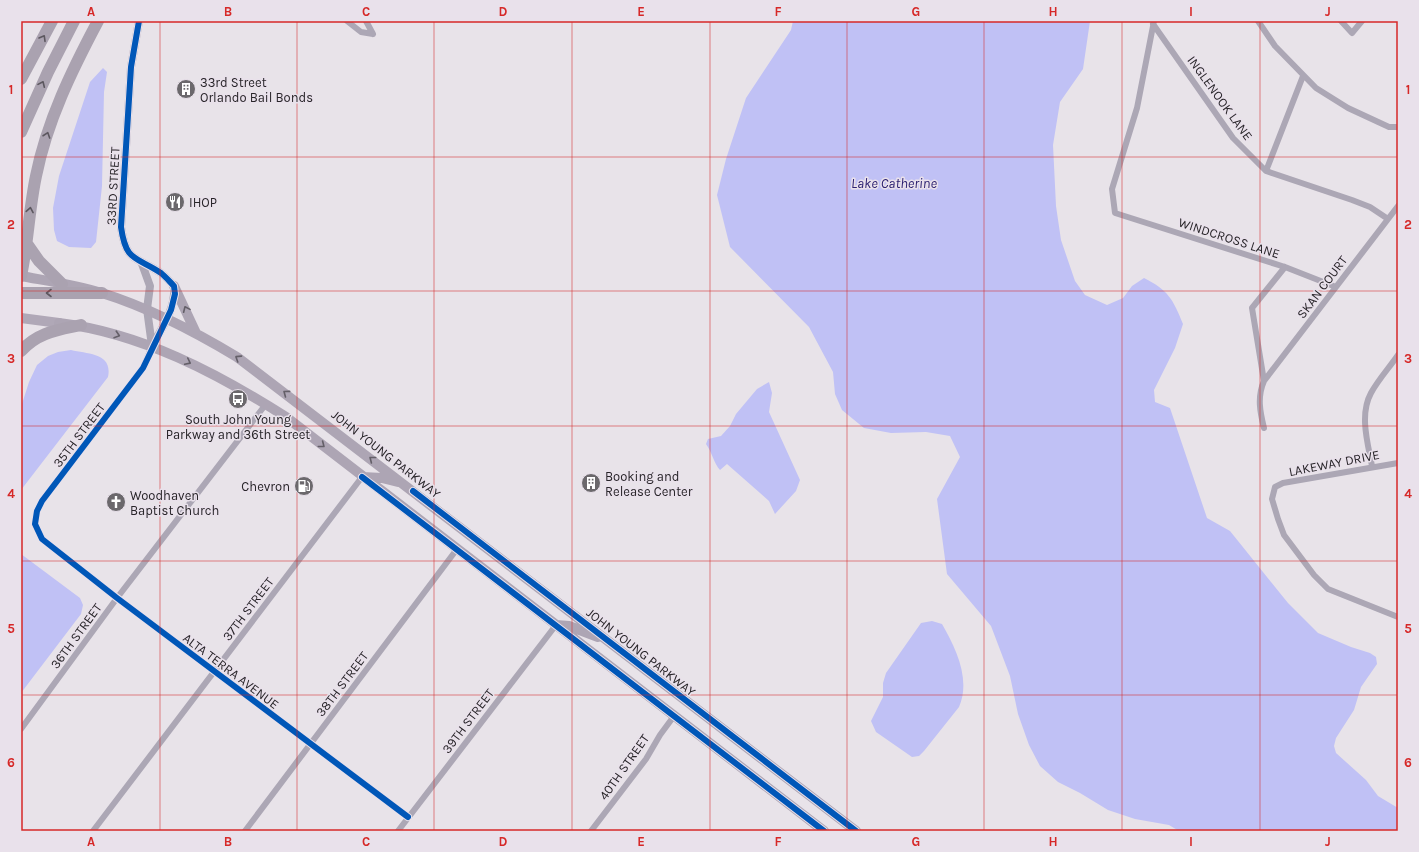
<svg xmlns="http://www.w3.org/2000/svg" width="1419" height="852" viewBox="0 0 1419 852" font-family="Karla,sans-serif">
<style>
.water{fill:#c0c1f5}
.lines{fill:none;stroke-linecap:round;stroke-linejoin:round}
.minor{stroke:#aca7b5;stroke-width:6}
.tertiary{stroke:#aca7b5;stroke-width:8}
.primary{stroke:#b0a8b7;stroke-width:10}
.trunk{stroke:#ada5b4;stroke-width:10}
.motorway{stroke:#aaa2b0;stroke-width:12}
.cycleway-casing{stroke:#e9e1eb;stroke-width:8}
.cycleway{stroke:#0057b8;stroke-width:6}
.oneway{stroke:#5c575f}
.oneway2{stroke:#645f68}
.grid{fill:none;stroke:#d62828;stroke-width:1;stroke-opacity:0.55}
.labels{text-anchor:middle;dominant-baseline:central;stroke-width:3;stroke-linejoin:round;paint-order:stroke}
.poi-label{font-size:13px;fill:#282529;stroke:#e9e1eb;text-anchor:start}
.street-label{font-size:13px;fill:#282529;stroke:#e9e1eb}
.water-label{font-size:14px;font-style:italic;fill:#2c2171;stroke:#e9e1eb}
.neatline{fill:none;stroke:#d62828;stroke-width:1.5}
.grid-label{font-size:13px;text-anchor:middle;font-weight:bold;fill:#d62828}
</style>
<rect width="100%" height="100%" fill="#e8e3e9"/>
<path class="water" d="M793,21h297l-7,48 -23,33 -7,43 3,61 5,34 14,41 10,14 22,10 16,-7 9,-12 12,-8c24,12 29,21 39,46l-8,24 -21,42 1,12 15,6 37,110 23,13 58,72 30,30 33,14 19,6 6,4 1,7 -16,23 -7,23 -18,28 -2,8 2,7 30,27 12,16 20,12v23h-219l-10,-6 -34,-6 -27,-9 -28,-17 -22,-11 -18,-16 -11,-21 -11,-31 -8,-38 -19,-50 -44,-52 -10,-75 23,-42 -10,-21 -24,-4 -35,1 -27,-5 -22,-18 -7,-16 -2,-22 -24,-45 -79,-80 -13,-52 9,-36 20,-61 45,-68z
M103,68l4,4 -3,20 -2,94 -6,56 -5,6 -22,-1 -12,-6 -3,-11 -1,-22 6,-32 31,-94z
M71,350c17,4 42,3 37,27l-87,113v-83l8,-25 8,-17 11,-9 10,-4z
M769,382l3,11 -3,19 31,68 -4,11 -21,23 -6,-13 -42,-37 -7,6c-6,-6 -8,-18 -14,-26l2,-5 13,-3 9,-10 6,-12 21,-25z
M21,554l59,44 3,7 -2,9 -60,79z
M932,621l10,3c14,24 29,56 17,83l-35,44 -5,5 -7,1 -36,-25 -5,-11 12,-24v-14l3,-10 35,-50z"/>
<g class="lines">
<path class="minor" d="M347,21l14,11 12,2
M366,21l7,13
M1154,21l-17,87 -25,81 3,24 170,54 51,20
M1258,21l17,25 41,42 32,20 41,19h9
M1341,21l11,12 10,-12
M1153,24l80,114 33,33 86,29 18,7 18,12
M1266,171l37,-95
M152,346l-9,22 -101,133 -5,10 -2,13 7,15 75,59 291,219
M1264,381l-12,-73 33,-41
M1264,428c-4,-16 -7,-31 0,-47l134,-175
M1398,463l-115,20 -8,4 -3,12 6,20 6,16 30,40 14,14 70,28
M1372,466c-4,-22 -13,-51 -1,-73 7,-13 18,-25 27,-38
M21,729l96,-131 149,-194
M93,831l269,-354
M245,831l212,-282
M398,831l158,-206
M591,831l55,-72 14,-24 14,-19"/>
<path class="tertiary" d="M139,21l-8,46 -10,160c5,35 14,29 40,46 5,4 9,9 13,13 2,22 -12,42 -22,60
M142,264l8,22 -3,23 5,37"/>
<path class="primary" d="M21,318l38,5"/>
<path class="trunk" d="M21,276c27,5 55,9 81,17 48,15 92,38 135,64l619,474
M174,286l22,47
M59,323c82,10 158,50 227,94l538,414
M362,477l20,1 16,4
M556,625l13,1 29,11"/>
<path class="motorway" d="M21,79l31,-58
M21,132l27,-60 26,-51
M25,241l14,20 23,23
M21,276c7,-33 8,-67 15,-100 11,-55 36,-106 62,-155
M21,293h81
M21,351c17,-19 37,-21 60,-26"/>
<defs>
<path id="cycleway" d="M139,21l-8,46 -10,160c5,35 14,29 40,46 5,4 9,9 13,13l1,8 -4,16 -28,58 -101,133 -5,10 -2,13 7,15 75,59 291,219
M362,477l462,354
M413,491l443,340"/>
</defs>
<use href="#cycleway" class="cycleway-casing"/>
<use href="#cycleway" class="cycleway"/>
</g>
<defs><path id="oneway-chevron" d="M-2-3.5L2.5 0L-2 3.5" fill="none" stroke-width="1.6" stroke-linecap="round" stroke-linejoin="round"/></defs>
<g class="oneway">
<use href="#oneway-chevron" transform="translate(43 38) rotate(-60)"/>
<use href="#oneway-chevron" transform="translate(42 84) rotate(-66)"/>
<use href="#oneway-chevron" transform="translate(47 135) rotate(-71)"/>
<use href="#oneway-chevron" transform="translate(30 210) rotate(-80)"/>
<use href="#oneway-chevron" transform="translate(49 293) rotate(180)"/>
</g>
<g class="oneway2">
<use href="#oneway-chevron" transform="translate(186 309) rotate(-114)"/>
<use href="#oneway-chevron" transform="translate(117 335) rotate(18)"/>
<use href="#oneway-chevron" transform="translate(238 358) rotate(-147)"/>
<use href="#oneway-chevron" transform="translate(188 362) rotate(26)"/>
<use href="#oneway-chevron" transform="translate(286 393) rotate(-143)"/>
<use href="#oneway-chevron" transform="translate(322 445) rotate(38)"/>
<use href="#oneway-chevron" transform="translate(372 459) rotate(-142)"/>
</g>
<path class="grid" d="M160,21v810M297,21v810M434,21v810M572,21v810M710,21v810M847,21v810M984,21v810M1122,21v810M1260,21v810M21,157h1377M21,291h1377M21,426h1377M21,561h1377M21,695h1377"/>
<defs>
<symbol id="building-disc" viewBox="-11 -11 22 22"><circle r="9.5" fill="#6b686c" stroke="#e9e1eb"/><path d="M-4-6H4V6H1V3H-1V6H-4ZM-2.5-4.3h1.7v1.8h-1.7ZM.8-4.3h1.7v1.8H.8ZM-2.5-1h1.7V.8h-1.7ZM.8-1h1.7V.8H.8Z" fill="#fff"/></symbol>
<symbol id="restaurant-disc" viewBox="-11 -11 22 22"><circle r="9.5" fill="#6b686c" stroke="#e9e1eb"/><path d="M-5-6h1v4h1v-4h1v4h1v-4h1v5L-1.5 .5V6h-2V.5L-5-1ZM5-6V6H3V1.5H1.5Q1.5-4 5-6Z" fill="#fff"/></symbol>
<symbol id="bus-disc" viewBox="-11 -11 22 22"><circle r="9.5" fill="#6b686c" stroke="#e9e1eb"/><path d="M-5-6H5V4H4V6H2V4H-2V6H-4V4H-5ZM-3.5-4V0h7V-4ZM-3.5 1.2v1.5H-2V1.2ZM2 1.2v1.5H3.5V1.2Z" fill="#fff"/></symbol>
<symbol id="fuel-disc" viewBox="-11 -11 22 22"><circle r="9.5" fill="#6b686c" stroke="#e9e1eb"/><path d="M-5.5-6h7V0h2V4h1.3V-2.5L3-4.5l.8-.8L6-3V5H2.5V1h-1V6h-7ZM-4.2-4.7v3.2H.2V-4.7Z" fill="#fff"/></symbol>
<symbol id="church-disc" viewBox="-11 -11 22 22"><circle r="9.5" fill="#6b686c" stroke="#e9e1eb"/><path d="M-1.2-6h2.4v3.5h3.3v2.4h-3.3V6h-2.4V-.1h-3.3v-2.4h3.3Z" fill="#fff"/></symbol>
</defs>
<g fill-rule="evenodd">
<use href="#building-disc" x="175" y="78" width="22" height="22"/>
<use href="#restaurant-disc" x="164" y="191" width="22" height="22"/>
<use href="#bus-disc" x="227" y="388" width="22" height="22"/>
<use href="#building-disc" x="580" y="472" width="22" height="22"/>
<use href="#fuel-disc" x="293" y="475" width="22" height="22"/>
<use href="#church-disc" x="105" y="491" width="22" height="22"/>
</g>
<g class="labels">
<g class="poi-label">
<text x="200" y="82">33rd Street<tspan x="200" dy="15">Orlando Bail Bonds</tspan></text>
<text x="189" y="202">IHOP</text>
<text x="238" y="419" text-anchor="middle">South John Young<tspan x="238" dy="15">Parkway and 36th Street</tspan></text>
<text x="605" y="476">Booking and<tspan x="605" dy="15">Release Center</tspan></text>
<text x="290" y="486" text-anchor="end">Chevron</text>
<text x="130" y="495">Woodhaven<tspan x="130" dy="15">Baptist Church</tspan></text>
</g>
<g class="street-label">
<text transform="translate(1220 98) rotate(54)">INGLENOOK LANE</text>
<text transform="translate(113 186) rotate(-87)">33RD STREET</text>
<text transform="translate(1229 238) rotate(18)">WINDCROSS LANE</text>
<text transform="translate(1322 287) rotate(-53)">SKAN COURT</text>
<text transform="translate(79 435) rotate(-53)">35TH STREET</text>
<text transform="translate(386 454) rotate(38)">JOHN YOUNG PARKWAY</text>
<text transform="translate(1334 463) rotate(-11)">LAKEWAY DRIVE</text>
<text transform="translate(248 609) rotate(-53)">37TH STREET</text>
<text transform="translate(76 636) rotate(-54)">36TH STREET</text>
<text transform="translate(641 652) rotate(38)">JOHN YOUNG PARKWAY</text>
<text transform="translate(231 671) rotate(37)">ALTA TERRA AVENUE</text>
<text transform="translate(342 684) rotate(-53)">38TH STREET</text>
<text transform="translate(468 721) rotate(-53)">39TH STREET</text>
<text transform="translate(624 767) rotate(-55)">40TH STREET</text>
</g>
<g class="water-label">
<text x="894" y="183">Lake Catherine</text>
</g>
</g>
<rect width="1419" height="852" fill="none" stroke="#e9e1eb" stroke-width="44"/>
<rect x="22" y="22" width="1375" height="808" class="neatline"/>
<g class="grid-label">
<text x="91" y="16">A</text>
<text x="228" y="16">B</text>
<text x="366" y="16">C</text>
<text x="503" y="16">D</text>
<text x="641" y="16">E</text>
<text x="778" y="16">F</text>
<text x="916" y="16">G</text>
<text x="1053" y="16">H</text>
<text x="1191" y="16">I</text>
<text x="1328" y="16">J</text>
<text x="11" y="94">1</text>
<text x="1408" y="94">1</text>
<text x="11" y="229">2</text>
<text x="1408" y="229">2</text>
<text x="11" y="363">3</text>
<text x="1408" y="363">3</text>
<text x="11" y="498">4</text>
<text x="1408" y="498">4</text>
<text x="11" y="633">5</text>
<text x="1408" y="633">5</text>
<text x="11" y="767">6</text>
<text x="1408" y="767">6</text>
<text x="91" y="846">A</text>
<text x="228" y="846">B</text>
<text x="366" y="846">C</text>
<text x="503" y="846">D</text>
<text x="641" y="846">E</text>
<text x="778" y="846">F</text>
<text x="916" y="846">G</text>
<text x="1053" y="846">H</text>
<text x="1191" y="846">I</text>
<text x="1328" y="846">J</text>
</g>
</svg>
